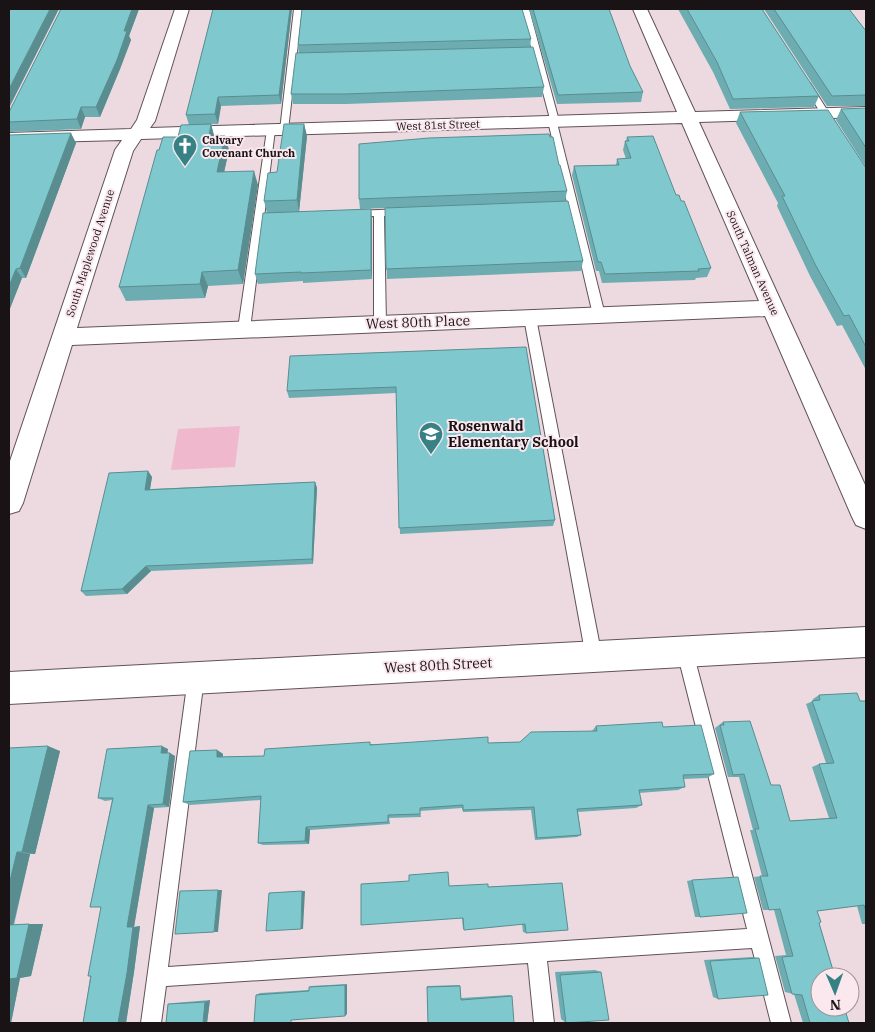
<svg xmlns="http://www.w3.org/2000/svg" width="875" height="1032" viewBox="0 0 875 1032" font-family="'IBM Plex Serif',serif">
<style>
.green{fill:#efb8cd}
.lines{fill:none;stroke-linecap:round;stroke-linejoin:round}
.lane-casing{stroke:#615258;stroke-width:2}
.street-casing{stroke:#615258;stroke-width:2}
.lane{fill:#fff;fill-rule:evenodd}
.street{fill:#fff;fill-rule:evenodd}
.wall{fill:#6dadb1}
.shaded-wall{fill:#598d90}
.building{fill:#7fc9ce;stroke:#598d90}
.labels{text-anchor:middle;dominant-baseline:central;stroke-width:4;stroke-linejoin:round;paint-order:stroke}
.far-street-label{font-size:11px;fill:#191315;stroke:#fae8ee}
.far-poi-label{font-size:11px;font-weight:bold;fill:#191315;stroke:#fae8ee;text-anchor:start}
.street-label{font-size:14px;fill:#191315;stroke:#fae8ee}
.poi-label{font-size:14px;font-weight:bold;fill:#191315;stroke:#fae8ee;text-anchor:start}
</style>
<rect width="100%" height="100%" fill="#eddae1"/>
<path class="green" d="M240,426l-5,41 -64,3 7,-41z"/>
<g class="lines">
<defs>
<path id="lane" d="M294,9h8l-14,121 -4,3 -4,-3z
M521,9h8l30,112 -2,2 48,192 -6,4 -6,-4 -45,-194 2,-2z
M804,83h6l26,41 -1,2h-6l-26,-41z
M271,127l4,3 -25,199 -6,4 -6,-4 29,-199z
M404,209l4,1v4l-24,2 2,108 -6,4 -6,-4v-108l-20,1 -5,-3 5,-3z
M530,314l6,4 66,339 -3,5 -5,2 -5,-2 -3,-5 -62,-339z
M685,645l5,2 3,5 98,371h-20l-19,-75 -205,13 7,62h-20l-6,-60 -362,23 -5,37h-20l47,-345 2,-5 6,-3 6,3 2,5 -36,289 579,-38 -70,-277 3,-5z"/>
<path id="street" d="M175,9h14l-34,112 -5,7 527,-16 -44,-103h14l48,103 171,-5v10l-167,5 167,365v42l-10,-4 -4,-8 -87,-201 -693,29 -49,158 -4,8 -10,3v-50l106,-314 7,-10 -113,3v-10l122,-4 6,-9zM682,123l77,178 -682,27 56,-177 8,-12z
M866,627v30l-857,47v-32z"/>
</defs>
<use href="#lane" class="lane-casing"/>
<use href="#street" class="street-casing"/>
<use href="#lane" class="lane"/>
<use href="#street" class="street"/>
</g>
<path class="wall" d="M61,9h78l-10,27 2,4 -11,29 -20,48h-15l-4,12 -72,3 1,-21z
M213,9h79l-11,95 -60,2 -3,18h-7l3,12 15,14 -5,22 34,13 -15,99 -35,2 -3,12 -79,3 -7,-14 40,-137 19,-13 11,-12 -3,-10z
M529,9h80l21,57 13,26 -2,10 -84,2z
M678,9h84l57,87 -5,11 -84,2 -17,-37z
M764,9h85l17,22v75h-39z
M531,39l-1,8 14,40 -2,10 -196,7h-53l-2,-10 8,-41 -1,-8z
M866,108v59l-30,-47 5,-11z
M740,112l126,56v202l-24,-45 -5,1 -27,-50 -33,-70 1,-3 -42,-80z
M304,124l3,12 -8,76 73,7v60l-69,4v-2l-45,3 -3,-10 12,-61 -3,-12z
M9,135l67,8 -50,135h-4l-13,33z
M627,137l49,58 35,73 -4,9 -11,1 -1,2 -93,3 -3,-12h-3l-24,-96 2,-9 42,-1 1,-6h9l-3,-9 2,-9h1z
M559,165l8,26 -2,10 18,60 -2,10 -194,8 -2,-71 -25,1 -1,-10z
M526,347l29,173 -2,6 -153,8 -4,-141 -107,5 -2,-7z
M148,471l4,6 -2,12 165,-7 2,6 -4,76 -162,7 -24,23 -41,2 -5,-5z
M819,695l41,6h6v223h-4l-5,-18 -40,5 2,12 30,100h-46l-9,-29 -9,-2 -10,-36 11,-1 -12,-45h-11l-9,-33 8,-1 -12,-46h3l-14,-53h-11l-13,-49 8,-6 48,63 19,36 39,-3 -17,-51 7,-3 7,-1 -20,-59 7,-3v-2z
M596,726l67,1 51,47 -7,4 -24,1 2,8 -7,3 -39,3 3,12 -6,3 -58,4 3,23 -4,2 -42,3 -4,-30 -68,2 -1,-4 -42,3 1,6 -32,1 1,6 -80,6 -1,14 -46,1 -5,-2 3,-43 -71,5 -7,-3 34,-52 6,4v3l41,-1 106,-12 118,-1 32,-1 72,-11z
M9,748l51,3 -25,103h-5l-16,71 29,-1 -12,52 -11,2 -9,45h-2z
M168,749l-1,4 8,3 -6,51 -15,1 -20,119 6,-1 -6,46 -8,51h-43l18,-116h-11l22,-107 -7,1 -7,-3z
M692,880l8,37h-5l-8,-36z
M562,883l-36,50 -3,-1 -1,-8 -59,5 -1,-11 -13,-32 39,1z
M752,957l7,1 -41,41 -5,-2 -9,-37z
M595,970l6,2 -35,51 -5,-4 -6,-47z
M347,984v30l-53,6 -38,-25 4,-2 49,-3v-3l2,-1z
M460,985l1,13 49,-3 2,1 -84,27 -1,-37z
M210,1000l-3,23h-41l2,-19 6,-1z"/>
<path class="shaded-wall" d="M50,9h9l-50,99v-19z
M132,9h7l-10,27 2,4 -11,29 -20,48 -4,-10z
M290,9h2l-11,95 -2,-9z
M218,97l3,9 -3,18 -3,-10z
M81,107l4,10 -4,12 -4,-10z
M211,124l4,15 -6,-3z
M304,124l3,12 -8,76 -2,-12z
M71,133l5,10 -50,135 -6,-10z
M225,136l4,14 -8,36 -4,-14z
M254,171l4,14 -15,99 -5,-14z
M371,209l1,10v60l-1,-9z
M16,269l6,9 -13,33v-25z
M202,272l6,14 -3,12 -5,-14z
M148,471l4,6 -3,18 -4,-5z
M315,482l2,6 -4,76 -1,-5z
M146,566l5,5 -24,23 -5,-5z
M48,746l12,5 -25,103 -13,-2z
M162,746l6,3 -1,7 -6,-3z
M217,750l6,4 -1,8 -5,-5z
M170,753l5,3 -6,51 -6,-3z
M148,805l6,3 -20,119 6,-1 -6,46 -8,51h-8l9,-96z
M306,827l4,3 -1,14 -4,-3z
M17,852l13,2 -17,72h-4v-41z
M218,890h4l-4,42h-4z
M302,891h3l-2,38h-2z
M29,924h14l-12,52 -11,2 -9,45h-2v-45z
M347,984v30l-2,2v-31z
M210,1000l-3,23h-4l2,-21z"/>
<path class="building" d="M9,9h41l-41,80z
M61,9h71l-8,22h3l-10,29 -21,47h-15l-4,12 -68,3v-10z
M213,9h77l-11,86 -61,2 -3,17 -29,1z
M302,9h220l9,30 -233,6z
M533,9h76l21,57 13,26 -85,3z
M687,9h75l57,87 -86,3 -16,-37z
M774,9h75l17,22v64l-34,1z
M533,47l11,40 -199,7h-54l5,-41z
M866,108v40l-25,-39z
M828,110l38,58v179l-17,-32 -5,1 -28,-50 -34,-70h3l-45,-84z
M211,124l-2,12h16l-8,36 37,-1 -16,99 -36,2 -2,12 -81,3 38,-137h2l4,-13h15l3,-12z
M284,124h20l-7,76 -33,1 4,-28 9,-1z
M71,133l-51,135 -4,1 -7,17v-151z
M549,134l1,3h3l6,28h1l7,26 -208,8v-55l70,-6z
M653,136l23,59h3l2,6h3l27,67 -13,1 1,2 -94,3 -4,-12h-3l-24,-96 45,-1 -2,-6 14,-1 -6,-17h4l-2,-4z
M568,201l15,60 -197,8 -1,-61z
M371,209v61l-70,3v-1l-46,2 8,-61z
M526,347l29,173 -156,8 -3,-141 -109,4 3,-35z
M148,471l-3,19 170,-8 -3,77 -166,7 -24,23 -41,2 28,-118z
M857,693l3,8h6v211l-2,-7 -47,6 4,11 -2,1 16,54h-15v30h24l5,16h-39l-8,-28 -10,-1 -10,-37 11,-1 -13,-47 -11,1 -9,-34h8l-13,-47h4l-15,-55 -11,1 -13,-50h4l-1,-3 27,-1 21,64h9l10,36 47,-3 -18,-54 15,-1 -22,-62 8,-1 -1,-5z
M662,722l1,5 38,-2 13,49 -31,1 2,12 -46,3 3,15 -65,4 4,26 -44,3 -3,-31 -71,3v-5l-43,3v6l-32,1v7l-82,5 -1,14 -47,2 3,-47 -78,6 7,-51 27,-1v7l47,-1 1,-7 105,-7v3l118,-8v6l32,-1 11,-10 66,-1 -1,-5z
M48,746l-26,106h-5l-8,33v-137z
M162,746l-1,7h9l-7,51 -15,1 -21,122h6l-6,46 -9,50h-35l8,-47h-3l13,-69h-11l23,-109h-15l9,-49z
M448,872l1,14 39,-2v3l74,-4 6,47 -42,3 -1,-9 -61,6 -1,-12 -102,7v-41l48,-3v-6z
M738,877l9,36 -47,4 -8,-37z
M218,890l-4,42 -39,2 5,-43z
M302,891l-1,38 -35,2 3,-38z
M29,924l-12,54 -8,1v-54z
M759,958l9,37 -50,4 -8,-38z
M601,972l8,48 -43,3 -6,-48z
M345,985v31l-54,4v3h-37l2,-28 53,-4v-4z
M460,986l1,14 51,-4 2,27h-86l-1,-36z
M205,1002l-2,21h-37l2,-19z"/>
<defs>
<symbol id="church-pin" viewBox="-11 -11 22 30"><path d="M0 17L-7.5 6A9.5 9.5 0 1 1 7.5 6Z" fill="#378084" stroke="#fae8ee"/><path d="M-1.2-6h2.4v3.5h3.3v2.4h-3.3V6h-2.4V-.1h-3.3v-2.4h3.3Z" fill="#fff"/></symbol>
<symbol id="school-pin" viewBox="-11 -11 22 30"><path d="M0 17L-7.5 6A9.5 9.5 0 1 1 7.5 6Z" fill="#378084" stroke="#fae8ee"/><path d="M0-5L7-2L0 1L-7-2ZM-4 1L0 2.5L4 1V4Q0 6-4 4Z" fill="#fff"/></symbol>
</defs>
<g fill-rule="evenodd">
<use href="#church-pin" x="171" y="132" width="28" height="38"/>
<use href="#school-pin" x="417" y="420" width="28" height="38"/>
</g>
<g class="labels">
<g class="far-street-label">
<text transform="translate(438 125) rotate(-2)">West 81st Street</text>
<text transform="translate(90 253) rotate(-72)">South Maplewood Avenue</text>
<text transform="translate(753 263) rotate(66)">South Talman Avenue</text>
</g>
<g class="far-poi-label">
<text x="202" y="140">Calvary<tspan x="202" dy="13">Covenant Church</tspan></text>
</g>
<g class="street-label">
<text transform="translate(418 322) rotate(-2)">West 80th Place</text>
<text transform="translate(438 665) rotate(-3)">West 80th Street</text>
</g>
<g class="poi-label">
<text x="448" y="426">Rosenwald<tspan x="448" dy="16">Elementary School</tspan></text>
</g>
</g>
<rect width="875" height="1032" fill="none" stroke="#191315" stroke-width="20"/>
<g transform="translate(835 992) rotate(178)"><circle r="24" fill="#fae8ee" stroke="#a09397"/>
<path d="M0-4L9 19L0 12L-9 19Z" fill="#378084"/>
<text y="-8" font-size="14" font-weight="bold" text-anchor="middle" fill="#191315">N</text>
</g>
</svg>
